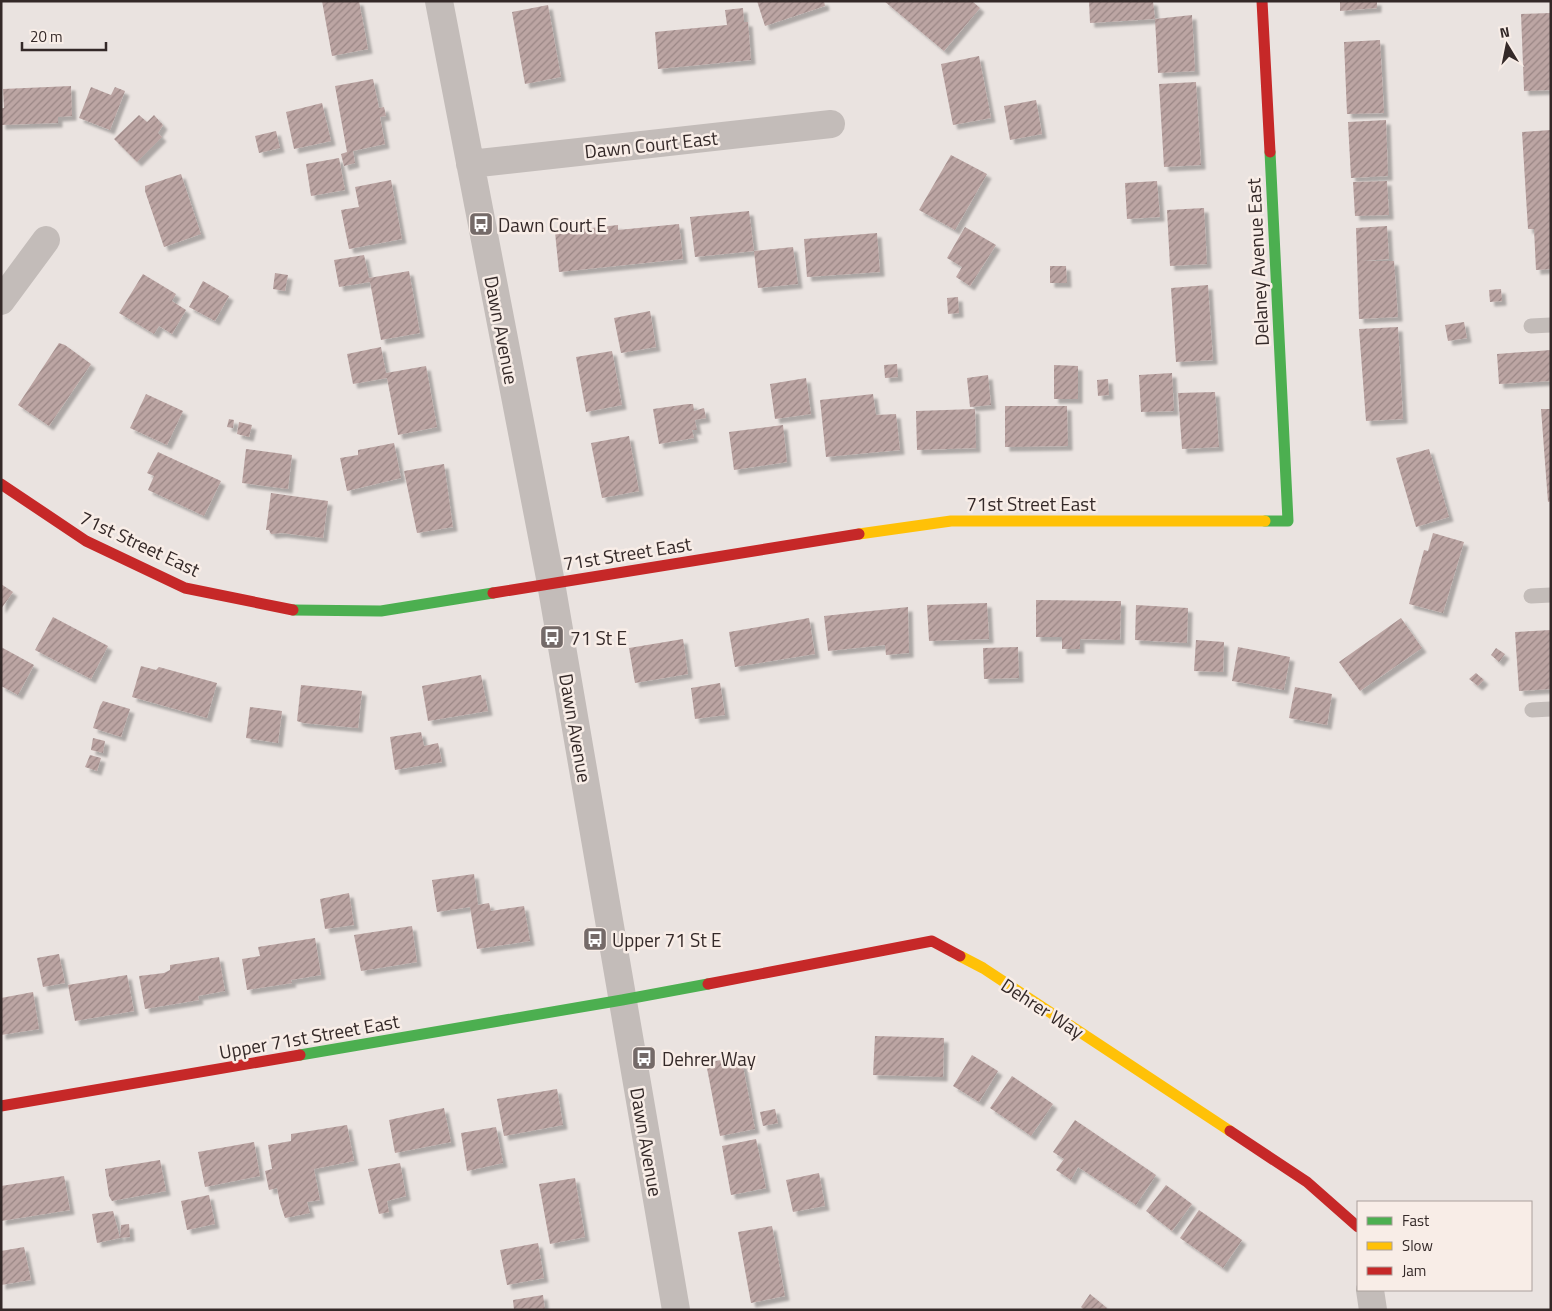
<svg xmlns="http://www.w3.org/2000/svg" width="1552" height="1311" viewBox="0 0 1552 1311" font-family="'Titillium Web',sans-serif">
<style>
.building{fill:url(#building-hatch);filter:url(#shadow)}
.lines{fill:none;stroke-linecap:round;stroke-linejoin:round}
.lane{stroke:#c3bcb9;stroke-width:15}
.street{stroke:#c3bcb9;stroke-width:28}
.fast{stroke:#4caf50;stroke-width:11}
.slow{stroke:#ffc107;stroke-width:11}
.jam{stroke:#c62828;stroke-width:11}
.labels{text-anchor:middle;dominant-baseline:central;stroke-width:5;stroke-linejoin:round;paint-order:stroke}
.street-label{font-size:19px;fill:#342928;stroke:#f8ede7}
.poi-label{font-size:19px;fill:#342928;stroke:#f8ede7;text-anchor:start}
</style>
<defs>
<pattern id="building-hatch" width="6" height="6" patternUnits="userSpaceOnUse" patternTransform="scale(1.25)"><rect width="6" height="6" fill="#bca5a3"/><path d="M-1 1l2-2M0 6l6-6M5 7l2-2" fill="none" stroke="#9a8685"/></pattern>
<filter id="shadow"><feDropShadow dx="4.5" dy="4.5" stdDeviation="1" flood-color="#0004"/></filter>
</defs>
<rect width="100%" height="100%" fill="#eae3e0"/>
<path class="building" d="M322,1h37l9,48 -36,7z
M757,1h67l1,5 -60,20z
M884,1h58l2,2 1,-2h27l8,7 -36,43z
M1089,1h64l2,18 -65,4z
M1340,1h37v7l-37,3z
M548,5l13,72 -36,7 -13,-72z
M743,8l1,14h4l3,38 -93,9 -3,-37 72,-7 -2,-15z
M1551,13v77l-27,1 -3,-77z
M1192,15l3,56 -37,2 -3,-54z
M1380,40l4,73 -37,1 -3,-72z
M979,56l12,62 -38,7 -12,-61z
M373,79l6,29 5,-1 2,9 -6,1 5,27 -32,7 2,12 -11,3 -3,-12 6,-2 -12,-66z
M1196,82l5,83 -37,2 -5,-83z
M71,86l1,30 -14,1v6l-57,2v-17h3l-1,-19z
M91,87l20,8 4,-8 10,4 -15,39 -31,-12z
M1036,100l6,34 -32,6 -6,-34z
M322,103l9,38 -37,8 -8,-37z
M139,115l8,7 7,-7 9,10 -5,8 4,4 -25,25 -23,-23z
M1386,120l2,56 -37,2 -3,-56z
M1551,130v139l-15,1 -2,-41h-6l-6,-97z
M276,131l4,17 -21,5 -4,-17z
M951,155l36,19 -32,56 -36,-20z
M339,158l6,32 -34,6 -5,-32z
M181,174l20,60 -37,13 -19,-56v-5z
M391,180l11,59 -53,10 -8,-39 18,-3 -4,-20z
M1157,181l3,36 -33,2 -2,-36z
M1387,181l2,34 -34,1 -2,-34z
M1204,208l3,56 -37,2 -3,-56z
M749,211l5,40 -59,6 -5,-40z
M679,224l4,35 -124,13 -4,-40 63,-7v5z
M1387,226l2,33 -26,2h31l4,56 -39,2 -3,-91z
M965,227l31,18 -26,41 -14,-9 6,-10 -15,-9z
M877,233l3,39 -73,5 -3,-38z
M793,247l5,37 -40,4 -4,-37z
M364,255l5,23 40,-7 11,62 -39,7 -11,-58 -31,5 -5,-27z
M1050,266h16l1,17h-17z
M275,273l13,2 -3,16 -12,-2z
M143,274l33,20 -4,7 14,9 -14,24 -13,-8 -5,8 -35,-21z
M203,281l26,15 -14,25 -26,-14z
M1208,285l5,75 -37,2 -5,-74z
M1501,289l1,12 -12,1 -1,-12z
M958,297l1,16 -11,1 -1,-16z
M650,311l6,36 -35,6 -7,-35z
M1464,322l3,16 -19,3 -3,-16z
M1398,327l5,92 -37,2 -7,-92z
M59,343l6,2 26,19 -42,62 -31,-21z
M381,347l5,26 40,-7 11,61 -39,8 -11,-57 -34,6 -6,-30z
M1551,350v31l-52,3 -2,-30z
M612,351l10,54 -36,7 -10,-55z
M897,364l1,13 -13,1 -1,-13z
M1054,365l24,1v33h-24z
M1172,373l2,38 -33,1 -2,-37z
M988,375l3,30 -21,2 -3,-29z
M806,378l5,36 -36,5 -5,-35z
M1108,379l1,16 -11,1 -1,-16z
M1215,392l4,55 -37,2 -4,-56z
M146,394l37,17 -16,34 -37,-17z
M873,394l3,21 20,-1 4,36 -74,7 -6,-57z
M688,404h5l1,7 10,-3 2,10 -11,2 2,10h-5l2,8 -35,6 -6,-35z
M1005,406h62l1,40 -63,1z
M975,409l1,39 -59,2 -1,-39z
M1541,409h10v92l-3,1z
M229,419l5,1 -1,8 -6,-1z
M239,422l13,3 -3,12 -12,-3z
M783,425l4,37 -53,8 -5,-38z
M629,436l10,55 -37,7 -11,-55z
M394,443l7,35 -54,13 -7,-33 18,-3v-5z
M246,449l46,6 -4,34 -46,-6z
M1429,449l20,68 -33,10 -20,-69z
M158,452l63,29 -17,35 -56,-26 6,-14 -7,-3z
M444,464l9,63 -36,6 -13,-62z
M271,493l57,8 -5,37 -41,-5 -11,1 -2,-4h-3z
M1433,533l31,9 -21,71 -34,-9 15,-54 4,1z
M1,584l12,8 -12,17z
M1036,600l85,1 -1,39 -40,-1v10h-18v-12h-26z
M987,603l2,36 -60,2 -2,-36z
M1136,605l52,3 -1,35 -52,-3z
M908,607l1,46 -23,2 -1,-10 -57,6 -4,-35z
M53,617l55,29 -17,33 -56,-29z
M809,618l6,36 -80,13 -6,-35z
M1401,618l21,30 -62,43 -21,-29z
M1551,630v59l-32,2 -4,-59z
M683,639l5,35 -53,9 -6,-35z
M1196,640l28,2 -1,30 -29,-1z
M1,647l33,18 -16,30 -17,-9z
M1018,647l1,31 -35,1 -1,-31z
M1238,647l52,10 -6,33 -52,-9z
M1496,648l9,6 -6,8 -8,-7z
M141,666l15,4 3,-3 58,16 -10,35 -75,-21z
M1476,673l8,7 -6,6 -9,-7z
M481,675l7,36 -60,10 -6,-35z
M720,683l5,32 -30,4 -4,-31z
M301,685l61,6 -4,37 -55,-5 -6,-2z
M1295,687l37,7 -5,31 -38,-7z
M103,701l27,8 -9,28 -28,-9 7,-22z
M250,707l32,4 -4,32 -32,-5z
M421,732l3,14 14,-3 4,19 -47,8 -5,-33z
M93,738l12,3 -2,12 -12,-3z
M90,755l11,3 -4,13 -12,-4z
M474,874l4,31 11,-2 2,8 33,-5 6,35 -53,8 -7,-42 -33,5 -5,-32z
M349,893l5,32 -29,4 -5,-30z
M412,926l5,36 -56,9 -7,-36z
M315,938l6,37 -30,5 1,3 -45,7 -5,-31 18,-3 -2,-9z
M59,954l6,29 -22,4 -6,-29z
M219,957l6,34 -27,5 1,4 -54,9 -6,-33 25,-3 6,-3v-5z
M127,975l7,36 -59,10 -7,-36z
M33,992l6,37 -38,6v-37z
M875,1036l69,2 -1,39 -70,-2z
M972,1055l26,16 -19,31 -26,-16z
M741,1056l14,73 -35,7 -14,-73z
M1012,1076l41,28 -22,32 -41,-28z
M557,1089l6,36 -59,11 -7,-37z
M444,1108l7,34 -56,11 -6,-33z
M775,1109l3,14 -15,3 -3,-14z
M1075,1120l81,55 -20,30 -58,-38 -7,13 -15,-10 8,-11 -11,-7z
M347,1125l7,36 -40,8 6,31 -13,2 3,11 -25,5 -5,-15 -3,-15 -8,2 -4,-19 7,-2 -4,-24 23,-4v-7z
M496,1127l7,36 -36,8 -6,-38z
M756,1139l10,49 -35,7 -9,-49z
M254,1142l6,34 -55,11 -7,-35z
M160,1160l6,31 -54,10 -3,-5 -4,-27z
M400,1163l6,33 -19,5 2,11 -10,2 -11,-45z
M819,1173l6,33 -32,6 -7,-32z
M64,1176l6,34 -69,11v-35z
M575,1178l10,59 -35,7 -11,-60z
M1166,1185l26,19 -20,27 -26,-20z
M209,1195l6,29 -28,6 -6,-29z
M1199,1210l43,30 -19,28 -43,-30z
M113,1211l7,27 -23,5 -5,-29z
M129,1224l1,13 -10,1 1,-13z
M772,1226l13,70 -34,7 -13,-71z
M538,1243l6,35 -37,7 -7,-35z
M24,1247l7,33 -30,5v-34z
M1090,1294l17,14 -2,2h-21l-3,-3z
M543,1295l2,15h-31l-1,-10z"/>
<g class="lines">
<path class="lane" d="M1531,326l20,-1
M1531,596l20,-1
M1532,710l19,-1"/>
<path class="street" d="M439,1l112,582 125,727
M470,164l361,-40
M1,301l45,-61
M1370,1290l3,20"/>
<path class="fast" d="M1265,521h23l-18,-369
M293,610l88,1 112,-18
M300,1055l322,-55 86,-16"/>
<path class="slow" d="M859,534l92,-13h314
M960,956l23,12 247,163"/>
<path class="jam" d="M1262,1l8,151
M1,484l85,57 99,47 108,22
M493,593l366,-59
M708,984l224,-43 28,15
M1,1106l299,-51
M1230,1131l77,51 51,45"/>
</g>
<defs>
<symbol id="bus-square" viewBox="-11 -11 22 22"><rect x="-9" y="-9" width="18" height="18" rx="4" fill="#746a68" stroke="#f8ede7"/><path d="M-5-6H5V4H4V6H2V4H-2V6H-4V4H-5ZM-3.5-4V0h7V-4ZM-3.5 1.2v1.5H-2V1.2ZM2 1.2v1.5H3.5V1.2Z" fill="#fff"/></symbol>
</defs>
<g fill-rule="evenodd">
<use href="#bus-square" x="467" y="210" width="28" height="28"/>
<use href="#bus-square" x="538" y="623" width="28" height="28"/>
<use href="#bus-square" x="581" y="925" width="28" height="28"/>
<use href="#bus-square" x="630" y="1044" width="28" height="28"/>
</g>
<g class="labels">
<g class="street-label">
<text transform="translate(651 144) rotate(-6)">Dawn Court East</text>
<text transform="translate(1257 262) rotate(-93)">Delaney Avenue East</text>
<text transform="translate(502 330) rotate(79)">Dawn Avenue</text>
<text x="1031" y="503">71st Street East</text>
<text transform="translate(140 543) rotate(25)">71st Street East</text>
<text transform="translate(627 553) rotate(-9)">71st Street East</text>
<text transform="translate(576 728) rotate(80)">Dawn Avenue</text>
<text transform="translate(1043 1008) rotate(33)">Dehrer Way</text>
<text transform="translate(309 1036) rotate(-10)">Upper 71st Street East</text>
<text transform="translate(647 1142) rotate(80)">Dawn Avenue</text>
</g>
<g class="poi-label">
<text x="498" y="224">Dawn Court E</text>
<text x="570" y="637">71 St E</text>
<text x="612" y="939">Upper 71 St E</text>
<text x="662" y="1058">Dehrer Way</text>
</g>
</g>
<rect width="1552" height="1311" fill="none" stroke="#342928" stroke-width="5"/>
<rect x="1357" y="1201" width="175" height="90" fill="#f8ede7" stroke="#aa9f9b"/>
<rect x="1367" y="1217" width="25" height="8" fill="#4caf50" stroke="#aa9f9b"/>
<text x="1402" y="1226" font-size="15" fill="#342928">Fast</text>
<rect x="1367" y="1242" width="25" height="8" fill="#ffc107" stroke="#aa9f9b"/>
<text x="1402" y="1251" font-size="15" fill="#342928">Slow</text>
<rect x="1367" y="1267" width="25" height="8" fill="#c62828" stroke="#aa9f9b"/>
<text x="1402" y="1276" font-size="15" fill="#342928">Jam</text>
<g transform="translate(1507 45) rotate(350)" stroke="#f8ede7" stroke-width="4" paint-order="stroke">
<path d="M0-4L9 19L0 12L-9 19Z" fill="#342928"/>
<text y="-8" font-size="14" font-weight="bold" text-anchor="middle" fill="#342928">N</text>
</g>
<path d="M22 42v8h84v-8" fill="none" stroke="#342928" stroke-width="2.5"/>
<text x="30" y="42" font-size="15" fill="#342928" stroke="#f8ede7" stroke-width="4" paint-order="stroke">20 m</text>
</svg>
